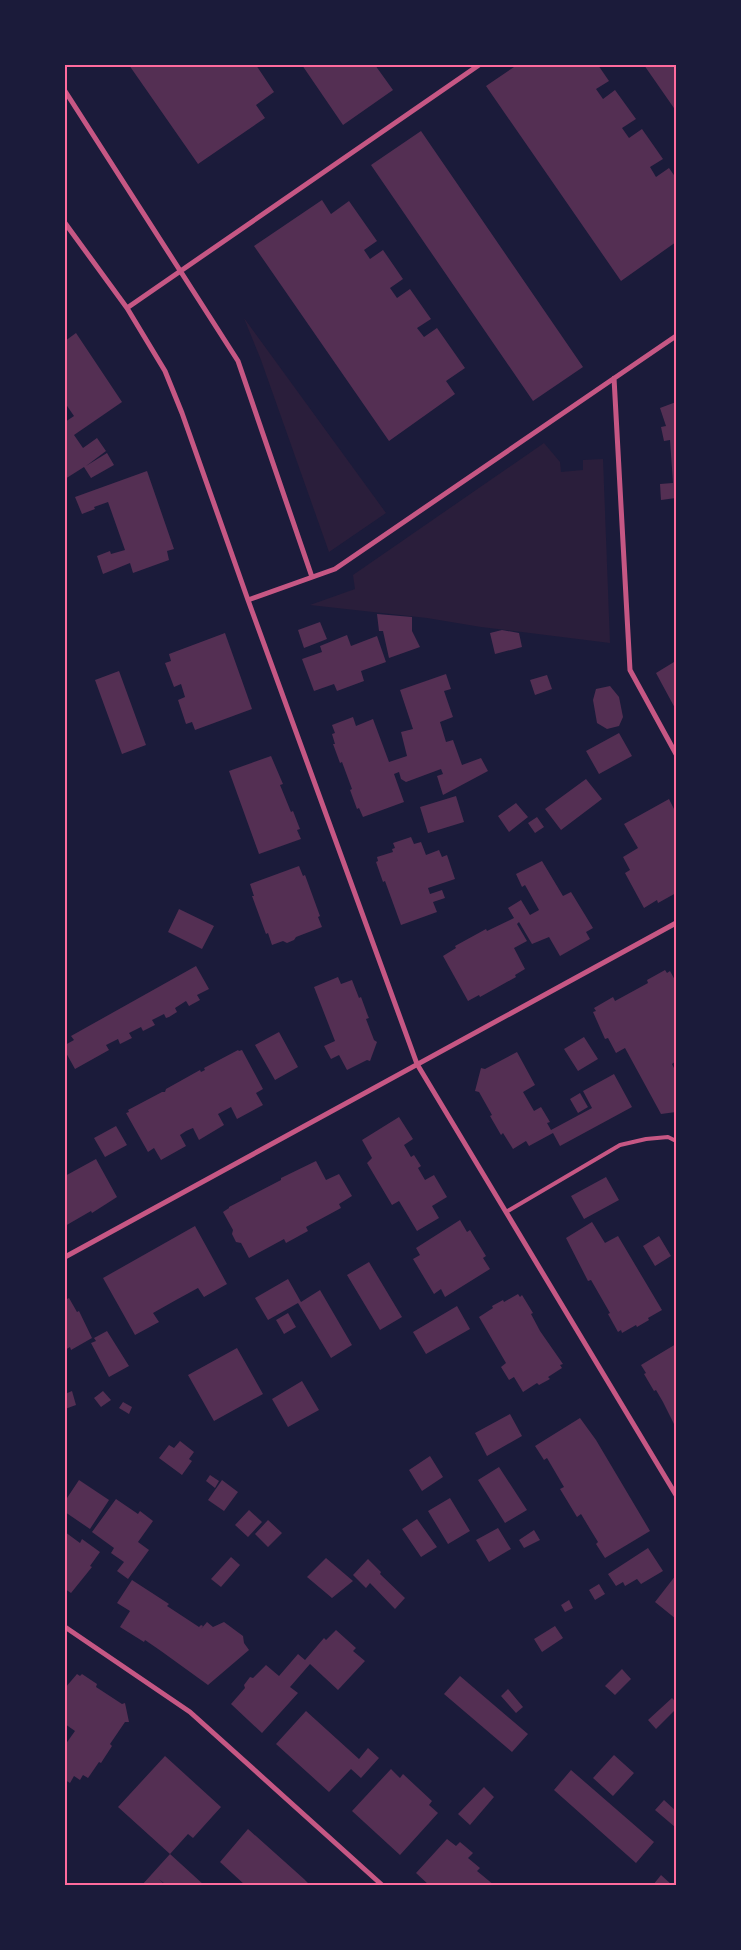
<svg xmlns="http://www.w3.org/2000/svg" width="741" height="1950" viewBox="0 0 741 1950" font-family="'DejaVu Sans',sans-serif">
<style>
.green{fill:#2a1e3b}
.building{fill:#542f53}
.lines{fill:none;stroke-linecap:round;stroke-linejoin:round}
.service{stroke:#c65784;stroke-width:4}
.minor{stroke:#c65784;stroke-width:5}
.neatline{fill:none;stroke:#ff6b9d;stroke-width:2}
</style>
<rect width="100%" height="100%" fill="#1b1b3a"/>
<path class="green" d="M244,318l142,195 -57,39 -68,-192z
M544,443l16,19 1,10 22,-2v-10l20,-1 7,184 -129,-16 -54,-9 -117,-13 45,-16 -2,-14z"/>
<path class="building" d="M129,65h127l18,27 -18,13 9,13 -67,46z
M302,65h73l18,25 -50,35z
M517,65h81l11,16 -13,8 7,10 12,-9 21,29 -14,9 7,10 13,-9 21,30 -13,8 6,10 13,-9 7,10v64l-55,39 -135,-195z
M644,65h32v46z
M421,131l162,236 -50,34 -162,-236z
M322,200l9,14 18,-13 28,40 -13,9 6,9 13,-9 20,29 -13,9 7,10 13,-9 21,30 -14,9 7,9 13,-9 28,40 -19,13 9,13 -66,47 -135,-195z
M76,333l46,69 -48,33 9,13 14,-10 9,13 -20,15 21,-13 7,12 -23,13 -7,-11 -19,12v-57l9,-6 -9,-13v-62z
M676,402v96l-15,2 -1,-16 13,-1 -3,-43 -6,1 -3,-14 5,-1 -6,-18z
M147,471l27,78 -7,2 2,9 -36,13 -3,-10 -27,11 -6,-18 13,-5 1,3 14,-4 -17,-48 -14,5 1,2 -13,5 -7,-17z
M377,614l35,3v14l8,16 -31,11 -6,-27h-4z
M320,622l7,17 -23,9 -6,-18z
M502,630l17,3 3,14 -27,7 -5,-21z
M225,633l27,76 -57,21 -3,-8 -6,2 -8,-24 7,-3 -4,-13 -7,3 -9,-24 6,-2 -2,-7z
M347,635l4,11 26,-10 9,26 -25,9 3,10 -27,10 -3,-7 -20,7 -12,-32 20,-7 -2,-6z
M674,662l2,3v45l-20,-37z
M119,671l27,74 -24,9 -27,-74z
M446,674l5,15 -7,2 9,26 -13,5 6,20 7,-2 9,25 19,-7 7,13 -45,24 -6,-19 6,-2 -2,-5 -35,13 -5,-3 -2,-7 -5,2 10,28 -41,15 -4,-9 -2,1 -7,-19 2,-1 -10,-27 -2,1 -7,-19h2l-3,-10 3,-1 -3,-8 21,-8 3,9 17,-7 16,43 18,-6 -6,-24 12,-3 -13,-39z
M547,675l5,14 -17,6 -5,-15z
M610,686l9,11 4,20 -4,9 -12,3 -10,-6 -4,-23 3,-11z
M619,733l13,23 -33,18 -13,-23z
M271,756l12,28 -3,1 11,27 2,-1 7,18 -3,1 4,9 -42,15 -30,-83z
M586,779l16,20 -41,31 -16,-21z
M456,796l8,26 -36,11 -8,-26z
M669,799l7,14v80l-18,10 -1,-3 -13,8 -19,-35 5,-3 -7,-13 15,-9 -14,-24z
M516,803l12,14 -19,15 -11,-16z
M537,817l7,10 -9,6 -7,-10z
M411,837l3,7 7,-2 5,13 13,-5 3,7 5,-2 8,24 -27,9 2,6 12,-4 3,8 -12,4 4,10 -36,13 -16,-44 -2,1 -7,-20 2,-1 -1,-4 16,-5 -1,-3 3,-1 -2,-5z
M542,861l21,35 8,-4 22,36 -7,4 4,7 -30,17 -11,-19 -17,7 -13,-22 -2,2 10,17 -13,7 11,21 -10,6 1,2 -36,20 -1,-2 -11,6 -25,-45 13,-8 -1,-2 31,-17 1,2 27,-13 -6,-10 13,-8 9,15 9,-5 -14,-25 -3,2 -6,-13z
M299,866l4,10 2,-1 15,41 -2,1 4,10 -26,10 -2,3 -7,3 -4,-2 -11,4 -4,-12 -2,1 -14,-38h2l-4,-12z
M179,909l35,17 -12,23 -34,-17z
M196,966l13,23 -12,6 3,5 -11,6 -3,-5 -11,7 2,4 -8,5 -3,1 -2,-4 -12,6 3,5 -12,6 -2,-4 -12,6 3,5 -12,6 -2,-5 -12,6 3,5 -34,19 -10,-18v-6l9,-5 -3,-4z
M665,970l2,3 3,-2 6,11v38l-2,1 2,5v35l-4,3 4,8v40l-15,2 -36,-66 -9,5 -8,-15 -3,1 -12,-27 3,-1 -2,-3 19,-11 2,4 33,-18 -1,-3z
M338,977l3,7 11,-4 7,18 2,-1 7,19 1,2 -3,1 8,21 3,2 -7,19 -3,-1 -20,10 -8,-15 -8,4 -7,-13 11,-5 -21,-54z
M279,1032l19,35 -23,13 -20,-35z
M584,1037l14,22 -20,12 -14,-22z
M238,1050l1,1 3,-1 21,39 -7,4 7,12 -26,14 -6,-12 -13,7 6,11 -25,15 -6,-12 -7,3 -6,4 6,11 -25,14 -7,-12 -6,4 -22,-39 3,-1 -1,-2 34,-18h3l1,-3 34,-19 1,2 4,-2 -1,-2z
M517,1052l18,33 -12,7 11,19 7,-4 9,15 -3,1 4,7 41,-22 -9,-17 31,-17 18,33 -72,39 -7,-13 -24,13 -3,-5 -13,8 -10,-16 -2,2 -11,-19 2,-1 -13,-23 -4,-1 6,-23 4,1z
M580,1093l8,14 -10,6 -8,-14z
M399,1117l14,22 -9,6 7,12 3,-2 7,11 -3,2 7,12 9,-5 13,22 -15,9 7,12 -22,13 -18,-30 -7,4 -25,-42 5,-5 -10,-18z
M116,1126l11,19 -22,12 -11,-19z
M96,1159l21,38 -25,16 -1,-2 -26,15v-50z
M316,1161l10,19 13,-6 13,22 -13,8 2,4 -35,19 2,4 -22,12 -2,-4 -35,19 -8,-15 -5,-1 -4,-8 1,-4 -10,-18 6,-4v-1l52,-27v-2z
M606,1177l13,23 -35,19 -13,-23z
M460,1220l7,12 3,-2 16,26 -3,2 7,11 -45,28 -4,-8 -7,5 -21,-35 7,-4 -4,-7z
M592,1222l13,21 -2,1 15,-8 44,74 -14,8 1,2 -12,7 -1,-2 -14,8 -1,-3 -3,2 -10,-18 2,-1 -19,-33 -3,1 -22,-43z
M195,1226l32,58 -23,13 -6,-9 -22,12 -23,13 6,9 -24,13 -32,-57z
M659,1236l12,20 -16,10 -12,-20z
M369,1262l33,55 -22,13 -33,-55z
M288,1279l13,23 19,-12 32,55 -21,13 -33,-55 -30,17 -13,-22z
M518,1294l2,3 2,-2 11,18 -2,1 9,17 23,33 -3,1 2,3 -14,9 2,2 -11,6 -2,-2 -14,9 -9,-15 -5,3 -8,-13 5,-4 -27,-46 14,-9 -1,-2 11,-6 1,2z
M69,1298l8,14 2,-1 13,27 -21,12 -1,-3 -5,3v-50z
M457,1306l13,23 -44,25 -13,-22z
M288,1313l8,14 -12,7 -8,-14z
M107,1331l22,35 -20,11 -18,-34 5,-2 -2,-3z
M676,1344v84l-13,-26 -7,-12 -2,1 -10,-17 2,-1 -5,-8z
M237,1348l26,46 -49,27 -26,-46z
M302,1381l17,29 -31,17 -16,-28z
M72,1391l4,14 -11,4v-15z
M103,1391l8,9 -10,7 -7,-9z
M123,1402l9,5 -3,7 -10,-6z
M510,1414l12,22 -35,20 -12,-23z
M580,1418l16,22 54,91 -45,27 -9,-14 2,-2 -8,-13 -9,-15 -4,3 -17,-28 4,-2 -17,-29 -3,2 -9,-14z
M180,1441l14,11 -5,7 3,2 -10,14 -23,-17 10,-13 5,3z
M430,1456l13,21 -21,14 -13,-21z
M499,1467l28,43 -22,13 -27,-43z
M210,1475l9,6 -4,7 -9,-7z
M79,1480l30,20 -19,29 -25,-17v-11z
M222,1480l16,12 -14,19 -16,-11z
M450,1498l20,33 -22,13 -20,-33z
M116,1499l22,15 2,-3 13,10 -15,21 11,8 -21,29 -11,-8 7,-9 -13,-9 3,-5 -22,-16z
M249,1510l13,12 -14,15 -13,-12z
M417,1519l20,28 -16,10 -19,-28z
M268,1520l14,13 -14,14 -13,-13z
M498,1528l13,21 -22,13 -13,-22z
M534,1530l6,10 -16,8 -5,-8z
M65,1532l15,11 2,-4 18,13 -10,14 2,1 -21,26 -6,-4z
M648,1548l15,23 -22,13 -4,-5 -12,7 -2,-4 -7,4 -8,-12z
M231,1557l9,8 -19,22 -10,-8z
M326,1558l27,23 -21,17 -25,-21z
M368,1559l13,13 -1,2 25,24 -10,11 -25,-26 -4,5 -13,-13z
M676,1575v44l-21,-17z
M132,1580l37,24 -2,2 32,21 2,-2 2,1 -2,3 6,-7 6,5 11,-5 19,14 1,7 5,7 -41,35 -47,-34 -16,-11 -1,2 -24,-15 10,-16 -13,-8z
M599,1584l6,10 -10,6 -6,-10z
M569,1600l4,8 -8,4 -4,-7z
M555,1626l8,12 -21,14 -8,-13z
M336,1630l20,18 -3,3 12,10 -27,29 -28,-26 -20,23 8,6 -36,40 -31,-29 14,-16 -1,-3 6,-8 3,1 13,-13 13,11 19,-22 7,6 19,-22 2,2z
M622,1669l9,10 -16,16 -10,-9z
M77,1674l3,2 2,-2 15,10 -1,3 26,17 3,-1 4,19h-4l-15,22 2,2 -11,17 -2,-1 -11,16 -5,-3 -3,5 -6,-4 -4,7 -5,-3v-35l10,-14 -10,-7v-36z
M460,1676l68,58 -16,18 -68,-58z
M508,1689l15,18 -7,6 -15,-17z
M672,1698l4,4v7l-20,20 -8,-9z
M306,1711l53,48 9,-11 11,10 -18,20 -10,-9 -22,23 -53,-48z
M614,1755l20,18 -21,23 -20,-18z
M165,1756l56,51 -28,31 -5,-4 -18,20 34,31h-38l-7,-6 6,6h-23l28,-31 -52,-47z
M391,1769l9,9 3,-4 29,27 -3,4 9,8 -38,42 -48,-44z
M571,1770l83,72 -18,21 -82,-73z
M484,1787l10,10 -24,28 -12,-11z
M664,1800l12,11 -1,16 -20,-17z
M248,1829l56,50 6,6h-65l-25,-23z
M447,1839l9,7 4,-4 13,11 -5,5 12,10 -3,3 17,14h-65l-13,-12z
M661,1875l11,10h-19z"/>
<g class="lines">
<path class="service" d="M506,1212l114,-67 26,-6 22,-2 8,4"/>
<path class="minor" d="M65,91l173,270 74,216
M65,223l62,85 38,63 17,42 66,187 169,464 259,431
M127,308l352,-243
M614,378l16,292 46,84
M248,600l87,-31 341,-233
M65,1257l611,-334
M65,1627l125,85 192,173"/>
</g>
<rect width="741" height="1950" fill="none" stroke="#1b1b3a" stroke-width="132"/>
<rect x="66" y="66" width="609" height="1818" class="neatline"/>
</svg>
